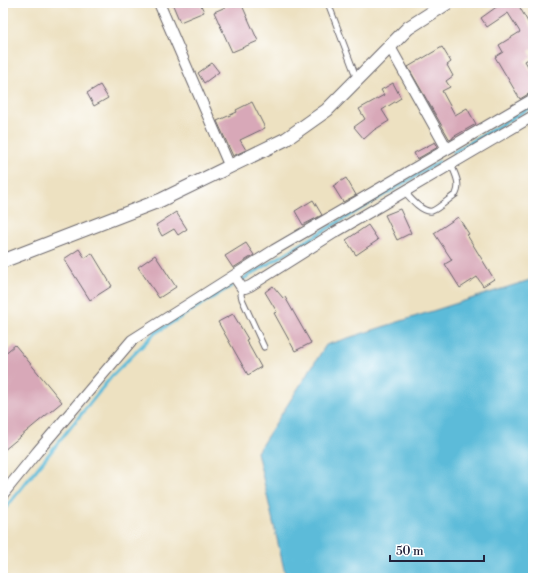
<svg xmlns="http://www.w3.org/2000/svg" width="536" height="581" viewBox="0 0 536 581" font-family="'Libre Bodoni',serif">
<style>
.water{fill:#5bbbd9;stroke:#3e6e8a}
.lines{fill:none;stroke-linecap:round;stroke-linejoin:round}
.stream{stroke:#5bbbd9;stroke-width:3.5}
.building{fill:#d8a8b8}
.service-casing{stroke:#69656a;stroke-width:7}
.minor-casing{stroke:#69656a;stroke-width:12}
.tertiary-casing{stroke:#69656a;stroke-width:15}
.service{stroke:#fff;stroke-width:5}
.minor{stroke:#fff;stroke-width:10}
.tertiary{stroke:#fff;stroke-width:13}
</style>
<rect width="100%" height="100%" fill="#fff"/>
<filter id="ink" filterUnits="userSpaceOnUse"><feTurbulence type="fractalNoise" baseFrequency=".025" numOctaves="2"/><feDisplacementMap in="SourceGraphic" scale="8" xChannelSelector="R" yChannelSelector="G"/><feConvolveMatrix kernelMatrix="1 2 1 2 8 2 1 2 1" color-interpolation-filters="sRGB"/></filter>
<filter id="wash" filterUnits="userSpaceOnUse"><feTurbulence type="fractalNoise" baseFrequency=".012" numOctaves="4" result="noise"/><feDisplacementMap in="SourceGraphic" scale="16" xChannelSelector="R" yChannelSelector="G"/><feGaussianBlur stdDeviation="0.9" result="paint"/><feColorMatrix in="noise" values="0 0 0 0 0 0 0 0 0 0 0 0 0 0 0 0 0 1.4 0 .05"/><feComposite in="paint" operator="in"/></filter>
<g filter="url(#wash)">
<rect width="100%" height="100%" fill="#ede1c1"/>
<path class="water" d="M533,279v299h-247l-29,-126 69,-107z"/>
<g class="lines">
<path class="stream" d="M454,152l79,-46
M243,279l196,-117
M3,511l109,-135 43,-43 76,-47"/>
</g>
<g id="blocks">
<path class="building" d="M172,3h28l4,9 -24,10z
M235,3h6l17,38 -26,11 -18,-40z
M502,3h21l-4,3 14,25v18l-4,2 3,6 -7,4 8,14v18h-3l-10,6 -25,-42 8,-5 -4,-7 21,-13 -12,-19 -21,14 -6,-9z
M442,47l9,15 -4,3 6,11 -7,5 4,6 -8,4 13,24 12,-7 9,16 -23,13v1l-3,2 -42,-73z
M212,63l7,9 -15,11 -6,-10z
M393,83l8,15 -19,12 7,11 -15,9 -10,9 -10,-12 11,-8 -6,-10 25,-14 -3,-5z
M100,85l8,13 -14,8 -7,-13z
M252,102l13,26 -25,12 6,10 -13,6 -16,-35 20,-9 -1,-2z
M435,142l3,5 -21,12 -3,-6z
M346,178l10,17 -13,7 -10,-16z
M313,200l9,15 -19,10 -8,-14z
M400,209l11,24 -14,7 -12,-25z
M176,212l11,17 -9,6 -4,-6 -12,7 -6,-11z
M458,217l11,17 -2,1 27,44 -11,7 -6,-9 -17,11 -15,-24 7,-4 -18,-27z
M368,225l10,15 -22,15 -10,-15z
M246,243l8,12 -21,13 -8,-12z
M79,249l6,9 7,-5 20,33 -22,14 -26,-41z
M155,255l21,32 -17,11 -21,-31z
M273,286l10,12 2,-1 26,46 -16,8 -21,-38 3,-1 -12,-20z
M233,314l15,25 -2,1 15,27 -13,8 -30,-53z
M15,345l47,57 -59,49v-96z"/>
</g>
</g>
<g filter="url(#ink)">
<use href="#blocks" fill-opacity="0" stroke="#69656a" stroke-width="1"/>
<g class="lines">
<defs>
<path id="service" d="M328,3l29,76
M404,191c6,7 18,22 28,20 6,-2 18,-13 24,-17 5,-10 -1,-20 -5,-30
M242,288l-1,7 1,4 22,48"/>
<path id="minor" d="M159,3l71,164
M390,47l57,102
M234,276l8,12h3l5,-2 84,-53 199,-117
M3,494l34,-42 95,-112 142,-90 259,-151"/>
<path id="tertiary" d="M3,261l158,-61 125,-61 41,-29 81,-82 39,-25"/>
</defs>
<use href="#service" class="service-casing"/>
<use href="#minor" class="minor-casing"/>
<use href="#tertiary" class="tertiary-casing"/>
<use href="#service" class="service"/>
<use href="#minor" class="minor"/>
<use href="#tertiary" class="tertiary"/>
</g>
</g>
<rect width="536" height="581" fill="none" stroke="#fff" stroke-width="16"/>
<path d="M390 555v6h94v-6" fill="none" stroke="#22223b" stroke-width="2"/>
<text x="396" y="555" font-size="12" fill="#22223b" stroke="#ffffff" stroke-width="3" paint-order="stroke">50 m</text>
</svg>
